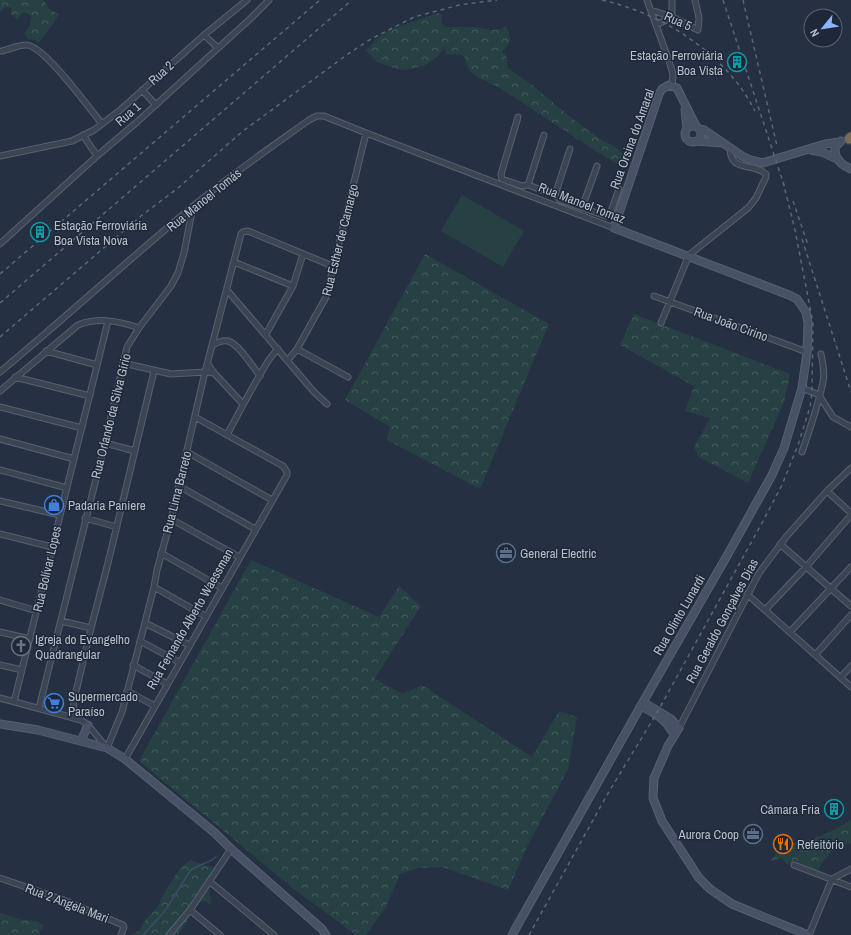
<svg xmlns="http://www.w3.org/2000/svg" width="851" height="935" viewBox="0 0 851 935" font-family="'Archivo Narrow',sans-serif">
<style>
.forest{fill:url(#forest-crowns)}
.pitch{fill:#274044}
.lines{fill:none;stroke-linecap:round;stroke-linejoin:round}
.stream{stroke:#384c6b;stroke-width:1.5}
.street-casing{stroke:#586170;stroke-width:7}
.secondary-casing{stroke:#586170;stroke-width:9}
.highway-casing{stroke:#444e5d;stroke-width:11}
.street{stroke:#3a4453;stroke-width:5}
.secondary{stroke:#475266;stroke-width:7}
.highway{stroke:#796c56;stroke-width:9}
.rail{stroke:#5b677a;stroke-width:1.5;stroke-dasharray:4 4;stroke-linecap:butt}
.labels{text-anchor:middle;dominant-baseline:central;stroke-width:3;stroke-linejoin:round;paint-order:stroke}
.street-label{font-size:13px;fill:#b7bfcc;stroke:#1e2838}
.poi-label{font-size:13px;fill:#b7bfcc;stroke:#1e2838;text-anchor:start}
</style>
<defs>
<pattern id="forest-crowns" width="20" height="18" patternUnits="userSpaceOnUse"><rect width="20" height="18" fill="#274044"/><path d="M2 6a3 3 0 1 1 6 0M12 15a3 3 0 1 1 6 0" fill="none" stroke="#445a5e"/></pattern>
</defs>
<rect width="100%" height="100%" fill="#253143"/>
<path class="forest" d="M0,0h44l4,8 10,6 -1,4 -18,25 -7,-4 -2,1 -2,-1 -4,-6 4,-4 4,-13 -8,-4 -7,7 -6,-5 1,-6 -6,-1 -6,4z
M438,13l4,2 -1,8 5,4h29l17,3 9,-1 5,-4c6,15 6,15 -4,27l4,3 2,13 24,17 37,31 31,23 14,7 10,9 3,7 -2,6 -25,-14 -100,-66 -26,-13 -5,-5 -5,-14 -9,-2 -9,1 -1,-9 -7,10 -14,10 -21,4 -9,-2 -17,-6 -12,-13h3l8,-10 13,-9z
M425,254l124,70 -69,165 -93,-49 3,-13 -45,-27z
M634,314l156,60 -6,28 -36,81 -49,-26 -5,-10 16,-29 -25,-7 9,-25 -74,-41z
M251,560l128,57 20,-31 22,20 -46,72v1l28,15 19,-9 110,72 27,-46 18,6 -9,52 -40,76 -20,45 -66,-23 -24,1 -18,6 -14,33 -20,28h-10l-62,-46 -155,-128z
M851,820v23c-14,2 -26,13 -32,26l-3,1 -22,-7 -8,1 -4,-6 -11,3c12,-22 29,-17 49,-25 11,-4 21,-10 31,-16z
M190,860l14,5 9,2 -5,12 3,25 -2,1 -3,-4h-3l-10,5 -7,18 -8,11h-47l9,-5 6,-11 11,-11 8,-16 15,-24z
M0,913l22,7 15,1 7,5 -4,5v4h-40z"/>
<path class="pitch" d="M462,195l62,36 -21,36 -62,-36z"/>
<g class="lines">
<path class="stream" d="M143,935l22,-24 25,-40c8,-7 18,-7 26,-14"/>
<defs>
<path id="street" d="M647,0l22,61 4,13 -1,12
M651,10l21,7 26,13 1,-12 -4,-18
M656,25l16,-8v-17
M204,35l14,13
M2,51c8,-2 16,-6 24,-6 17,-1 64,64 76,79
M142,90l14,15
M518,117l-17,57 1,5 20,7 6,-1 27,10 5,5 46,16 4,-2 9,-25
M83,135l14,21
M0,156l72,-15 22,-11 25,-19 85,-76 43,-35
M528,185l16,-50
M555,195l15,-46
M582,208l15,-42
M0,244l97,-88 40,-34 113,-103 19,-19
M234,262l59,24
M227,290l87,102 13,12
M654,296l153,56
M661,323l28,-68 59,-47 8,-10 10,-21v-3c-13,-12 -36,-1 -36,-26
M266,334l27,-48 10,-32
M213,345c5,-3 10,-5 15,-4 10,2 25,26 32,35
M297,349l51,28
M46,351l51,14
M288,360l9,-11 29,-52 40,-164
M123,363l48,11 34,-2 9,1
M208,364l6,9 29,31
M0,372c65,-54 127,-111 192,-165 37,-31 78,-59 117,-87l8,-4h7l42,17 248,95
M15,377l75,19
M802,388l17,7 14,22 18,10
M0,391l78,-66c21,-8 41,-4 61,3
M0,407l82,21
M227,435c10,-19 20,-38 31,-57 6,-10 11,-21 20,-29
M0,439l74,20
M105,443l30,8
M187,452l85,48
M802,452c8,-23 16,-46 21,-70 2,-9 0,-19 -2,-28
M0,470l67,18
M179,486l76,43
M827,491l24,22
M0,501l60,14
M85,518l32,9
M171,519l68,38
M0,534l52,13
M780,544l71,62
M161,553l61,35
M154,587l51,29
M747,594l104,93
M0,600l37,11
M765,610l41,-43 45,-52
M61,621l30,7
M145,623l44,22
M0,632l30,7
M790,632l61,-65
M140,641l39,21
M816,654l35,-39
M0,665l22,5
M133,665l34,19
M841,677l10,-11
M127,691l28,15
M0,698l81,22 7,5 19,23 15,-36 32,-125 3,-17 14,-51 34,-147 36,-138 2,-2 5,-1 87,36
M14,702l94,-381
M39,708l66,-265 22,-96 12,-19 32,-42 7,-13 6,-20 9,-47
M73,718l1,-18 17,-72 17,-65 46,-192
M679,728l80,-155 27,-36 41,-46 24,-23
M125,759l162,-284v-3l-4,-6 -88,-49
M794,865l57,22
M0,878l61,21 62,26 1,2 -3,8
M209,881l65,54
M190,910l30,25
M169,935l21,-25 41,-61
M809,935l23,-56 19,-10"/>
<path id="secondary" d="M685,109l2,20
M685 134a8 8 0 1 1 16 0a8 8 0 1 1-16 0Z
M699,129l5,1 38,26 8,4 13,3 62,-19 15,-2
M696,141l26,2
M841,141l-6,6c-1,11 6,18 16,22
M811,150l11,2 17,8
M643,702l28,17 8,9 -11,18 -14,32 -1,20 9,23 37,57 11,11 22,15 76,31
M641,706c8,4 17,9 23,15 5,4 6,10 11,13
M0,724l38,6 69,18 18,11 90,74 16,16 91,80 4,6
M81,741l7,-16
M512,935l131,-233 85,-148 44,-79 12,-27 18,-60 5,-36 1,-29 -2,-11 -9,-13 -8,-4 -175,-67 45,-134 3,-5 7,-4 8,3 19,38"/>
<path id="highway" d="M849,139l2,-2"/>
</defs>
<use href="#street" class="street-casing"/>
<use href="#secondary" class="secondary-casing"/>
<use href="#highway" class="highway-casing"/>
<use href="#street" class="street"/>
<use href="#secondary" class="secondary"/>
<use href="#highway" class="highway"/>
<path class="rail" d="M602,0c62,14 124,54 153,111
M723,0l62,188
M743,0l34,146
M793,201l15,44
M802,239l49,153
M0,274l320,-274
M0,303l352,-303
M0,337l141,-121 37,-28 65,-57 105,-77 23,-15 43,-22 45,-12 38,-5
M529,935l78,-140 51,-84 104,-188 20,-38 16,-40 12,-38 2,-15 1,-69 -18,-93 -12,-48"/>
</g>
<defs>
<symbol id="building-ring" viewBox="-11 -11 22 22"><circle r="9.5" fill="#1e2838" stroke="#0f9aa8" stroke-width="1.5"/><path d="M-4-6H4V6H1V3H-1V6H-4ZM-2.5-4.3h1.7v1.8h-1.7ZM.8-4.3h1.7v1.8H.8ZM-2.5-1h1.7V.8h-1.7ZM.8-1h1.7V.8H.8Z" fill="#0f9aa8"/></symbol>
<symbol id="shop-ring" viewBox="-11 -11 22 22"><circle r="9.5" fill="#1e2838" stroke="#3f7fe0" stroke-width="1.5"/><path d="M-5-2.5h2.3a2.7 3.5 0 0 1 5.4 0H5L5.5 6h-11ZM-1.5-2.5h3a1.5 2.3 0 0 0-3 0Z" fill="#3f7fe0"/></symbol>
<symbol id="office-ring" viewBox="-11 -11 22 22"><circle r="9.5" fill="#1e2838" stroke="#5c6f8a" stroke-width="1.5"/><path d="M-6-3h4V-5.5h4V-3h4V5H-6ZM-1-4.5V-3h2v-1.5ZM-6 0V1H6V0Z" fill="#5c6f8a"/></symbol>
<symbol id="church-ring" viewBox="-11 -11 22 22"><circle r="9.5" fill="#1e2838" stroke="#6b7280" stroke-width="1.5"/><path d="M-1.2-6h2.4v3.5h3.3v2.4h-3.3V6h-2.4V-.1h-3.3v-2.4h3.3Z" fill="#6b7280"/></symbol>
<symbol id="supermarket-ring" viewBox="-11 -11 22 22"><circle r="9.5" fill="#1e2838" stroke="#3f7fe0" stroke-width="1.5"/><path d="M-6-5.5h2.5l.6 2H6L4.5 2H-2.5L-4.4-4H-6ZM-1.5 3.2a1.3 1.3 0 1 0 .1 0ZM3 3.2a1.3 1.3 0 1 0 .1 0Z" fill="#3f7fe0"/></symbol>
<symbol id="restaurant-ring" viewBox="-11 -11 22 22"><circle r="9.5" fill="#1e2838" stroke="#e8710a" stroke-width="1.5"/><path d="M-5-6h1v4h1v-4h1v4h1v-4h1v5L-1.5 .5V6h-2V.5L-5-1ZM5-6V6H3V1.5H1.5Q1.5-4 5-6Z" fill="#e8710a"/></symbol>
</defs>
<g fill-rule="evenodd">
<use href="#building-ring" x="726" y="51" width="22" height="22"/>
<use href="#building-ring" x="29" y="221" width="22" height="22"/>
<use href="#shop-ring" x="43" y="494" width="22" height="22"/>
<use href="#office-ring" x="495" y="542" width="22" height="22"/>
<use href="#church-ring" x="10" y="635" width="22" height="22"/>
<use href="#supermarket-ring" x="43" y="692" width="22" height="22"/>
<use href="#building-ring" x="823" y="798" width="22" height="22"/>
<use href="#office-ring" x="742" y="823" width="22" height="22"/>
<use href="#restaurant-ring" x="772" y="833" width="22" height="22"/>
</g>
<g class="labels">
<g class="street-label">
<text transform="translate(678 21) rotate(24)">Rua 5</text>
<text transform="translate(161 73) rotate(-42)">Rua 2</text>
<text transform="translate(128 114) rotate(-41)">Rua 1</text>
<text transform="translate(632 139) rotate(-70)">Rua Orsina do Amaral</text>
<text transform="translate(204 200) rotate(-39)">Rua Manoel Tomás</text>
<text transform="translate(582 203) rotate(21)">Rua Manoel Tomaz</text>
<text transform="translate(340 240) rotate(-76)">Rua Esther de Camargo</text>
<text transform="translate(731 324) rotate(20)">Rua João Cirino</text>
<text transform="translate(111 416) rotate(-76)">Rua Orlando da Silva Gírio</text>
<text transform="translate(177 492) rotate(-76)">Rua Lima Barreto</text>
<text transform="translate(47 569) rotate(-77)">Rua Bolívar Lopes</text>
<text transform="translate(679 615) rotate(-60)">Rua Olinto Lunardi</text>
<text transform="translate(190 619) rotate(-60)">Rua Fernando Alberto Waessman</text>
<text transform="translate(722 621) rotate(-62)">Rua Geraldo Gonçalves Dias</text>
<text transform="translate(67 903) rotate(21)">Rua 2 Angela Mari</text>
</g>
<g class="poi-label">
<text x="723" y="55" text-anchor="end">Estação Ferroviária<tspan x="723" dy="15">Boa Vista</tspan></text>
<text x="54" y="225">Estação Ferroviária<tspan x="54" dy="15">Boa Vista Nova</tspan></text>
<text x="68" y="505">Padaria Paniere</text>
<text x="520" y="553">General Electric</text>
<text x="35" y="639">Igreja do Evangelho<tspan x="35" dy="15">Quadrangular</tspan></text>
<text x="68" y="696">Supermercado<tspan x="68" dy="15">Paraíso</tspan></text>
<text x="820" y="809" text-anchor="end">Câmara Fria</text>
<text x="739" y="834" text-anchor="end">Aurora Coop</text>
<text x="797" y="844">Refeitório</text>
</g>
</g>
<g transform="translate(823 28) rotate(240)"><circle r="19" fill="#1e2838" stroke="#5b6473"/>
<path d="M0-3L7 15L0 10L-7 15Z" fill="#8bb5fd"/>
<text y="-6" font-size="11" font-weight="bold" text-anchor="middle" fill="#b7bfcc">N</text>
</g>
</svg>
